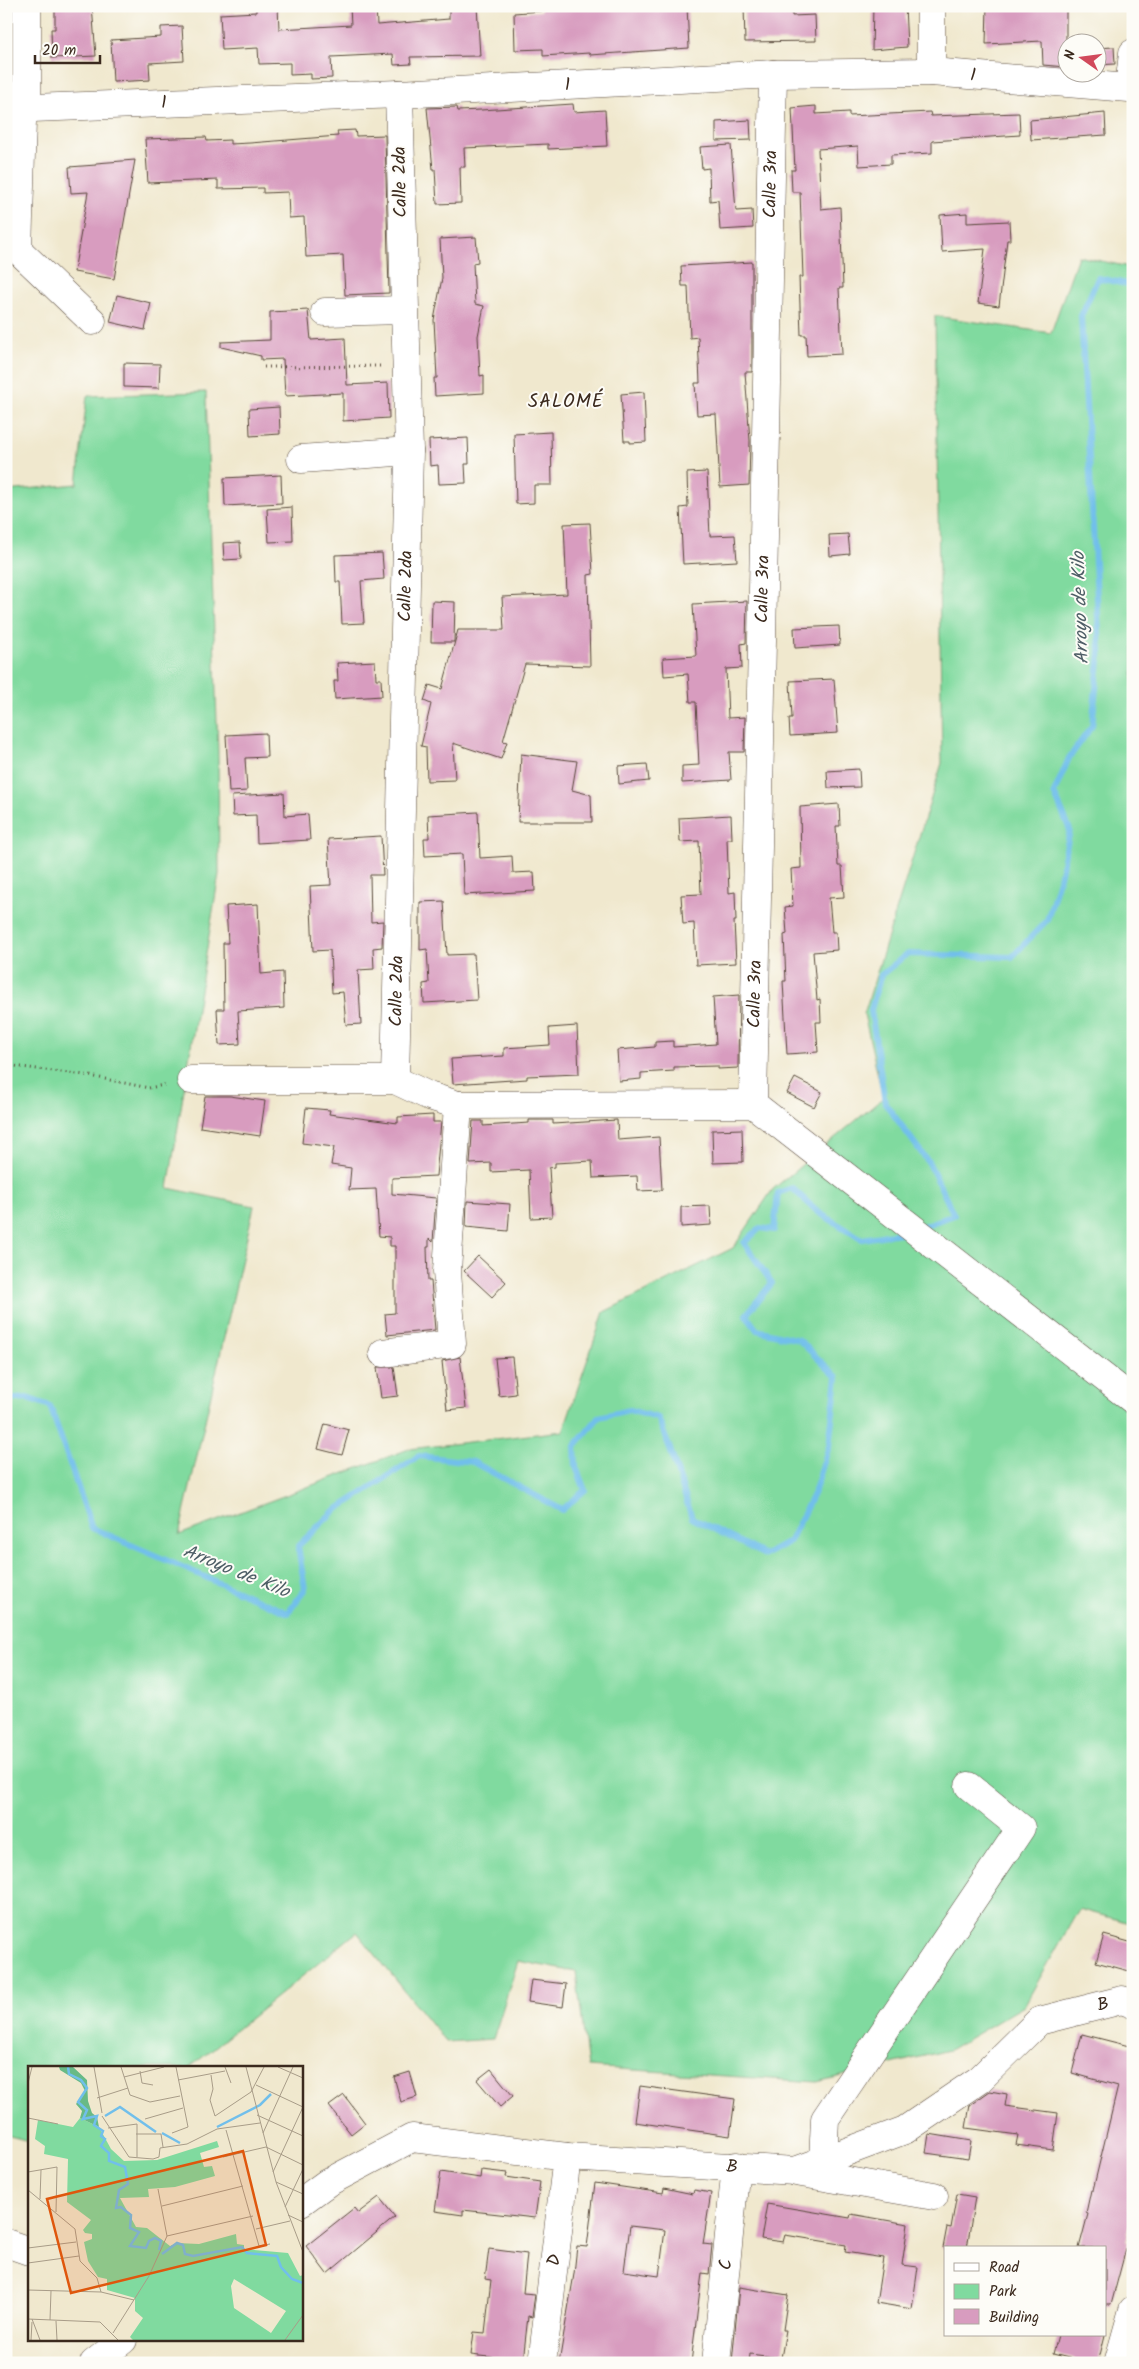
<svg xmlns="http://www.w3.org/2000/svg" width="1139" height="2369" viewBox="0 0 1139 2369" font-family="Kalam,sans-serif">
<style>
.green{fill:#80da9f;stroke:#5e825e}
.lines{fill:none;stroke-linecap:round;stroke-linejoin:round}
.stream{stroke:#71bfeb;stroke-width:6}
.building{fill:#d89cbf;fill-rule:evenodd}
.minor-casing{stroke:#564638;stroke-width:29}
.path{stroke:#564638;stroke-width:3;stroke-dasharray:1 4;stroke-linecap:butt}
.minor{stroke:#fff;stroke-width:28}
.labels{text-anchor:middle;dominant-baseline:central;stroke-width:4;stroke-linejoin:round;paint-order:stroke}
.street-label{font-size:18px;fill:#3b2a1e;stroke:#fdfcf7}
.neighbourhood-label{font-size:19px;letter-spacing:1px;fill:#3b2a1e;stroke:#fdfcf7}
.water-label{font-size:19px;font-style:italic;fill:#4e5e66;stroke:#fdfcf7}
.inset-river{fill:none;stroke:#71bfeb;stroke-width:2.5}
.inset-road{fill:none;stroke:#a89c88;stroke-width:1}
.view{fill:#df570d;fill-opacity:0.15;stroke:#df570d;stroke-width:2.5}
.inset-edge{fill:none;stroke:#3b2a1e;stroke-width:2.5}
</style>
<rect width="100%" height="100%" fill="#fdfcf7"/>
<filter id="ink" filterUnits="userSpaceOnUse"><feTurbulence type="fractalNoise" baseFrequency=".02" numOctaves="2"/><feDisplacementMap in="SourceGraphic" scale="10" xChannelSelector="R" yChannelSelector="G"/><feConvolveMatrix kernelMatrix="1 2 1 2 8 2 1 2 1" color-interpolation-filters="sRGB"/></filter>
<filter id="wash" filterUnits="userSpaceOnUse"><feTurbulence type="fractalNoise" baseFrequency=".0096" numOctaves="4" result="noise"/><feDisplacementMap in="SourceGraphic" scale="20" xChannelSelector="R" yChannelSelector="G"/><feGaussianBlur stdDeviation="1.12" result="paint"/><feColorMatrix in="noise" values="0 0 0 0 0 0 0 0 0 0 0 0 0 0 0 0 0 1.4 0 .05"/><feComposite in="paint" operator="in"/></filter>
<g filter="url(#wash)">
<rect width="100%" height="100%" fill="#f0e8ce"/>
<path class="green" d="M1078,256l51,11 4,-9v1666l-54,-15 -55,97 -75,44 -132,32 -229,-15 -12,-95 -58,-11 -25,78 -47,3 -89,-110 -168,136h-160v73l-23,-6v-1644l71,-7 10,-88 119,-4 12,361 1,121 -51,314 86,18 -75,329 230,-86 154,-18 41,-119 129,-64 40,-59 110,-91 -19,-84 78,-251 -7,-447 116,17z"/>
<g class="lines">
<path class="stream" d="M923,1226l31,-11 -25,-52 -44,-60 -14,-93 10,-35 26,-21 105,3 35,-37 14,-47 9,-43 -16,-37 15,-35 23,-32 8,-75 -19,-335 17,-38 28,6 7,-3
M6,1400l21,-2 23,8 42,122 196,85 17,-24 -7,-43 35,-34 86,-56 54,6 89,48 23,-20 -9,-23 -1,-21 24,-29 30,-7 29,8 11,28 23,72 73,37 25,-14 25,-51 14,-44 8,-69 -38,-37 -42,-10 -11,-15 26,-32 -28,-40 16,-15 14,2 4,-37 14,-5 26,24 44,27 44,-7"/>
</g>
<g id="blocks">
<path class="building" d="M55,6h37l4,50 -44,2 -1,-29h4z
M256,6h22l1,23 72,-4 -1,-19h26l1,19 72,-6v-13h28l3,50 -70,1 1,7 -17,1 -1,-11 -62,3 1,21 -21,1v-5l-21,1v-12l-31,1 -1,-16 -36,2 -2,-36 36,-2z
M541,6h146l2,42 -99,7 -1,-2 -46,3v-7l-28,1 -1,-37 27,-2z
M744,6h48v10l23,-1 1,26 -71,1z
M873,6h32l2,41 -35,3z
M987,6h79v61l-23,-2 -1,-24 -56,3z
M182,26l2,35 -35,2 1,17 -37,2 -2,-42 50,-3v-10z
M1114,47l1,17 -19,1v-17z
M573,104l1,8 31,-2 2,36 -59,3v-5l-84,4 1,19h-5l1,36 -24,1 -2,-35h-2l-6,-61 30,-1 1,4 23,-1z
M816,106v8l33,-2v4l81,-4 1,4 88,-3 1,22 -88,6v12l-41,2v9l-32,2 -1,-20 -40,3 3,60 19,-2 3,81h-4l3,66 -35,2 -1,-21h-5l-2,-58h4l-3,-85h-8l-1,-22h4l-3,-62z
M1105,113l1,22 -75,5 -1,-20z
M750,120l1,20 -35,1v-19z
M355,130l1,6 29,-1 4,158 -44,2 -2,-40 -37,2 -2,-40 -15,1 -1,-26 -25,1v-5l-45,1v-9l-70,3 -3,-44 61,-2 1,4 23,-1v4l20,-1 88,-7 -1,-5z
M731,145l5,66 16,-1 1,18 -33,2 -2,-30 -8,1 -1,-33 -7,1 -2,-22z
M135,160l-21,119 -40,-7 14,-80 -17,1 -2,-26 27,-2v-2z
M967,213v10l42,-2 1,19h-3l-8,66 -21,-3 7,-54 -43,3 -2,-37z
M476,237l2,25 -5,1 2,41 9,2 -6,30 2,40 4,-1v18l-49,3 -1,-18h3l-3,-58 8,-42 -2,-39z
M752,262v110h-7l5,69 -1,44 -29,2 -4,-73 -19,1 -2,-32h5l-2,-46 -8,1 -2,-52h-6l-1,-20z
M117,295l34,8 -6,27 -35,-8z
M308,310l3,30 34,-2 2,47 41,-2 1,35 -46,3v-28l-58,3 -2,-37 -22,1v-4l-40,-9v-5l49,-2v-28z
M124,363l36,1 -1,24 -35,-1z
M644,392l2,50 -16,1v-2h-6l-3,-47z
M279,407l1,27 -30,2 -1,-27z
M551,432l1,53h-18v18l-18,1 -2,-70z
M468,438l1,26h-4l1,19 -27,1 -1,-19 -8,1 -1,-26z
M707,472l3,64 25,-1 2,26 -54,3 -3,-56 8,-1 -1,-34z
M281,475l1,28 -57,3 -1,-28z
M292,507l1,34 -24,1 -2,-33z
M590,523l3,51 -5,1 2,91 -65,-2 -22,77 4,1 -6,17 -48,-16 2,37 -28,1 -1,-34 -5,-1 10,-42 -7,-3 5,-16 13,4 16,-59h46l-2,-33 65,-3 -3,-70z
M848,534l2,20 -20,2 -1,-21z
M240,542l1,17 -17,1 -1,-17z
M382,553l2,26 -23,2 3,42 -22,1 -2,-42h-4l-1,-27z
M432,601l23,1 -1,40h-23z
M747,601l-1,42 -5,1 1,24 -16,1 2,49 17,-1 -1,35h-15l2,28 -49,3v-17l17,-1 -3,-63h-6l-2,-28 -24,2 -1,-18 33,-2 -3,-52z
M839,626l1,19 -45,3 -1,-20z
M375,661l1,18h5l1,17 -47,3 -1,-18h4l-1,-18z
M834,679l4,54 -48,3 -1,-18h3l-2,-37z
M266,733l1,24 -22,1 2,33 -18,1 -3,-57z
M521,754l56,7 -5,29 19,5 1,27h-74z
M647,764l2,17 -30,3 -1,-18z
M859,769l1,18 -32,1 -1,-17z
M284,793l1,23 23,-2 2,26 -53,3 -1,-28 -23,1 -1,-20z
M839,804l1,22h-4l2,40h4l2,31 -15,1 3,34h4l1,18 -24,2 4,48 3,-1 1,23h-5l2,30 -31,2 -4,-73h3l-2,-46 3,-1 -2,-27 8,-1 -2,-37 10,-1 -1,-61z
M478,812l2,46 32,-2 1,17 21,-1 1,19 -71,4 -2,-41 -37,2 -1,-18h5l-1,-23z
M731,815l1,24h-5l2,54 6,-1 1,29h-2l2,42 -40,2 -2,-42 -11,1 -2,-29 20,-1 -2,-53 -19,1 -1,-24z
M381,836l2,39h-13l1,47 12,-1 -1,26 -9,1 1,21 -16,1 3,54 -15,1 -3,-33 -11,1 -2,-43 -17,1 -3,-65 21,-1 -3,-46z
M444,901l3,54 27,-1 3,46 -53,3 -1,-19 6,-1 -2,-34 -7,1v-48z
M258,904l3,70 22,-2 1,36 -46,3 2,33 -21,1 -2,-36h7l-1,-66h5l-2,-37z
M739,995l-1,73 -20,1v-3l-44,1v4l-33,2v6l-22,2 -2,-31 38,-3v-5l18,-1v6l43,-3 -3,-47z
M577,1026l2,48 -52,2v3l-74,5 -2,-25 53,-3v-8l46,-3 -1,-17z
M795,1078l27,14 -8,15 -27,-14z
M205,1096h25l35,5 -5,35 -60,-9z
M306,1108l24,2 -1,4 69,9v-6l35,-2v7h8l-5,54 -44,2v16l44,4 -3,44 -4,-4v9h-2l1,34h3l4,49 -48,5 -2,-21 10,-1v-67h-5v-9l-11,-1 -3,-47 -27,1 2,-22 -20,-3 3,-18 -32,-4z
M529,1120h24v4l64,-4 1,20 41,-3 3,53 -24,1 -1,-15 -44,2 -1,-17 -37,2v4l-6,1 3,49 -21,1 -2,-48 -38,2v-9l-21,1 3,-43h10v5l46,-3z
M742,1129l1,33 -30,1 -1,-33z
M467,1201l43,3 -2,27 -42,-4z
M710,1206l1,19 -30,2v-20z
M478,1256l28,26 -14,15 -28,-26z
M460,1357l6,51 -19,2 -5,-49z
M512,1357l4,37 -17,2 -4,-38z
M377,1367h17l4,29 -17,2z
M325,1424l24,6 -7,25 -24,-6z
M1104,1935l29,8v29l-37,-10z
M531,1980l35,4 -3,23 -35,-5z
M1082,2034l51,13v165l-7,29h2l-17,64h-6v-57h-26l9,-34 -2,-1 5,-23h2l25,-104 -46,-13z
M491,2069l22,27 -13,11 -23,-27z
M410,2072l7,25 -16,5 -7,-25z
M640,2086l95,13 -5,37 -95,-14z
M990,2091l17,3 -2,12 53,7 -5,37 -37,-5 2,-10 -52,-7 4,-23z
M344,2095l21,28 -14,11 -22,-28z
M929,2134l42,7 -3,18 -42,-6z
M481,2170l26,3 -1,4 34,5 -5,36 -72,-8v5l-28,-4 6,-39 39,6z
M595,2183l68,10 1,-5 29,6 1,-4 17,3 -8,51 9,1 -3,29 -7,-1 -11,90h-132l15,-89 3,-28 10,1zM630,2226l35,4 -6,46 -35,-5z
M957,2194l18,3 -8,51h-24l4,-21 4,1z
M379,2197l16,20 -68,57 -21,-28 48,-38 4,5z
M767,2204l83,14 1,-4 57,10 -6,41 16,2 -6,42 -36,-6 7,-45 -38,-6 1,-7 -61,-10 -2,7 -22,-3z
M489,2249l38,5 -4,39 12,1 -3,23 -4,-1 -5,45 -52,-6 3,-23 11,1 6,-53 -6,-1z
M739,2287l49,8 -5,35h3l-5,28 -31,-4 -1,9h-17z
M1058,2335h47l-7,28h-10l-35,-9z"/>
</g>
</g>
<g filter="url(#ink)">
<use href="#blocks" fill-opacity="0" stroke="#564638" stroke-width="1"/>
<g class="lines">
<defs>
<g id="minor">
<path d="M931,72v-66"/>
<path id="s1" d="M6,109l393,-15 374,-20 158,-2 198,16 4,-35"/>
<path d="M18,250l4,-129 5,-14v-101"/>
<path d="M18,250l74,71"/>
<path d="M325,312l79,-2"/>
<path d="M301,459l108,-8"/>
<path d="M191,1080h204l34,16 29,9 295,-1 380,296"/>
<path id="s2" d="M395,1080l14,-629 -10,-357"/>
<path id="s3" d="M753,1104l20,-1030"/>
<path d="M383,1353l69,-9 -5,-73 11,-166"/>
<path d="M823,2161l2,-42 196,-291 -52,-42"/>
<path d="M796,2172l138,24"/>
<path id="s4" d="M301,2202l26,-19 85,-45 155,19 228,14 110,-41 75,-51 59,-58 83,-21 11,4"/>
<path d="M6,2243l23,8"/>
<path d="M94,2363l29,-23"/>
<path id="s5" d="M542,2363l25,-206"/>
<path id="s6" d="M716,2363l20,-197"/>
<path d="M1118,2363l15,-53"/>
</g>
</defs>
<use href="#minor" class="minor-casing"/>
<path class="path" d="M264,367l120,-1
M6,1065l79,10 64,13 19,-4"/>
<use href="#minor" class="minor"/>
</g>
</g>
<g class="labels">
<g class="street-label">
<text stroke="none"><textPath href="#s1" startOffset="968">1</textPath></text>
<text stroke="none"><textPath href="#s1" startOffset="562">1</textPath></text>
<text stroke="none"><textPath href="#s1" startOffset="158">1</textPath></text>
<text transform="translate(401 182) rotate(-91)">Calle 2da</text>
<text stroke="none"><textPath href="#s3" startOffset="920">Calle 3ra</textPath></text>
<text stroke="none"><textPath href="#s2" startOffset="494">Calle 2da</textPath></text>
<text stroke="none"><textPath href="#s3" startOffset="515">Calle 3ra</textPath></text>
<text stroke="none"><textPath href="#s2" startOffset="89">Calle 2da</textPath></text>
<text stroke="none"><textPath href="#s3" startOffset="110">Calle 3ra</textPath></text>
<text stroke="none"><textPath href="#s4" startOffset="870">B</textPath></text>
<text stroke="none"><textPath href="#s4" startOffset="450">B</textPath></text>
<text stroke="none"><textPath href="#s5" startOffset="104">D</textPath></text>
<text stroke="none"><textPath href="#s6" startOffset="99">C</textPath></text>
</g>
<g class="neighbourhood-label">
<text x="566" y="402">SALOMÉ</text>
</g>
<g class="water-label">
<text transform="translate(1081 608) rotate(-92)">Arroyo de Kilo</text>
<text transform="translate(236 1572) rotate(22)">Arroyo de Kilo</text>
</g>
</g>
<g transform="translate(28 2066)">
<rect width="275" height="275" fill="#f0e8ce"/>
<path d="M52,52l19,9 12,22 13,12 33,-1 60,-19 2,6 -19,6 4,14 8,-1 3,10 -40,11 -27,2 1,8 -29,1 16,29 11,1 23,18 7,-3 22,1 37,-10 1,10 7,1v4l44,4 12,23 3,-1v65h-170l-3,-3 13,-19 -8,-7v-13l-28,-8v-11l-9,-2 -10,-16 -4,-19 8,-3v-5l-7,-1 -2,-3 8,-10 -24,-18 1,-43 -24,-5 1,-8 -10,-7 3,-19 35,7zM206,213l52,32 -15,22 -37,-25 -3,-22z" fill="#80da9f" fill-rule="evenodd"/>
<path d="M31,1h14l14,13 1,21 4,12 5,4 2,10 -19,-9 2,-7 -6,-7 9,-13 -4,-8 -21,-13z" fill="#68ba86"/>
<path class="inset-river" d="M40,1l1,7 12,6 6,8 -9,14 9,8 -4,9 14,-3 -3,9 9,6 -2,5 4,3 -4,7 8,7v8l16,6 3,17 -9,6 -3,18 5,-1 10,8 -1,13 9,4 -9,14 16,2 3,-7 6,-3 6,3 -2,9M77,50l15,-9 36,25M189,61l43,-22 11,-11M134,67l18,10M134,188l15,-11 6,2 2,9 8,2 49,-9 5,6 30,3 4,11 11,12 11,4"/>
<path class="inset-road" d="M66,1l8,46M93,1l9,28 20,7 30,-6M197,1l6,16M218,1l30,115 27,70M250,1l25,11M112,5l2,12 11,2M183,9l2,14 -3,11 5,16 36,-24 13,-25M96,11l40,-10M150,14l47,-9M0,17l4,-16M228,19l47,22M69,32l31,-10M229,49l46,21M74,50l27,41 24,2 6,-2 1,-9 27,-4 30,-15 43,-6M0,52l30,6M117,53l38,-11M80,62l29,-4v33M198,64l33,116 11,-2M144,67l16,-6 -12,-60M235,67l30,-66M108,68h25l2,13M195,91l43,-10 37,18M0,106l29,-5 -1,45M245,106l30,-65M248,116l27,12M0,124l47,39 5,32 17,17 4,14M12,133l1,-29M134,140l81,-20M257,141l18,-38M260,149l15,7M228,163l34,-8M139,170l86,-20M0,182l48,-6M0,197l51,-7M0,224l73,2 33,8M0,253l72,3 18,18M4,253l8,21M22,254l1,-29M28,255l1,19M85,267l36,-57 18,-40 -9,-47M3,274l1,-18M257,274l18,-25"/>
<path class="view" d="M215,85l23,94 -195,48 -24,-94z"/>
<rect width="275" height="275" class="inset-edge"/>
</g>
<rect width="1139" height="2369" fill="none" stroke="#fdfcf7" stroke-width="25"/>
<rect x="944" y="2246" width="162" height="90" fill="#fdfcf7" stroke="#afa8a0"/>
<rect x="954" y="2263" width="25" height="8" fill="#ffffff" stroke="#afa8a0"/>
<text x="989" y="2272" font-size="15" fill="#3b2a1e">Road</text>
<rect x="954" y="2284" width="25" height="15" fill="#80da9f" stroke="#afa8a0"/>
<text x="989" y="2296" font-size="15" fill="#3b2a1e">Park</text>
<rect x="954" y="2309" width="25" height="15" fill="#d89cbf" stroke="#afa8a0"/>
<text x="989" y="2322" font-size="15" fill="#3b2a1e">Building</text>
<g transform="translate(1082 58) rotate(284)"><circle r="24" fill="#fdfcf7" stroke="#afa8a0"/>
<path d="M0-4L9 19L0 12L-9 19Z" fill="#d1495b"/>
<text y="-8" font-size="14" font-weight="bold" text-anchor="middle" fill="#3b2a1e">N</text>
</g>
<path d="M35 55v8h65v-8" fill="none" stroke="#3b2a1e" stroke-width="2.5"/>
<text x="42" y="55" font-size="15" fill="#3b2a1e" stroke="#fdfcf7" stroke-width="4" paint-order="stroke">20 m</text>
</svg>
